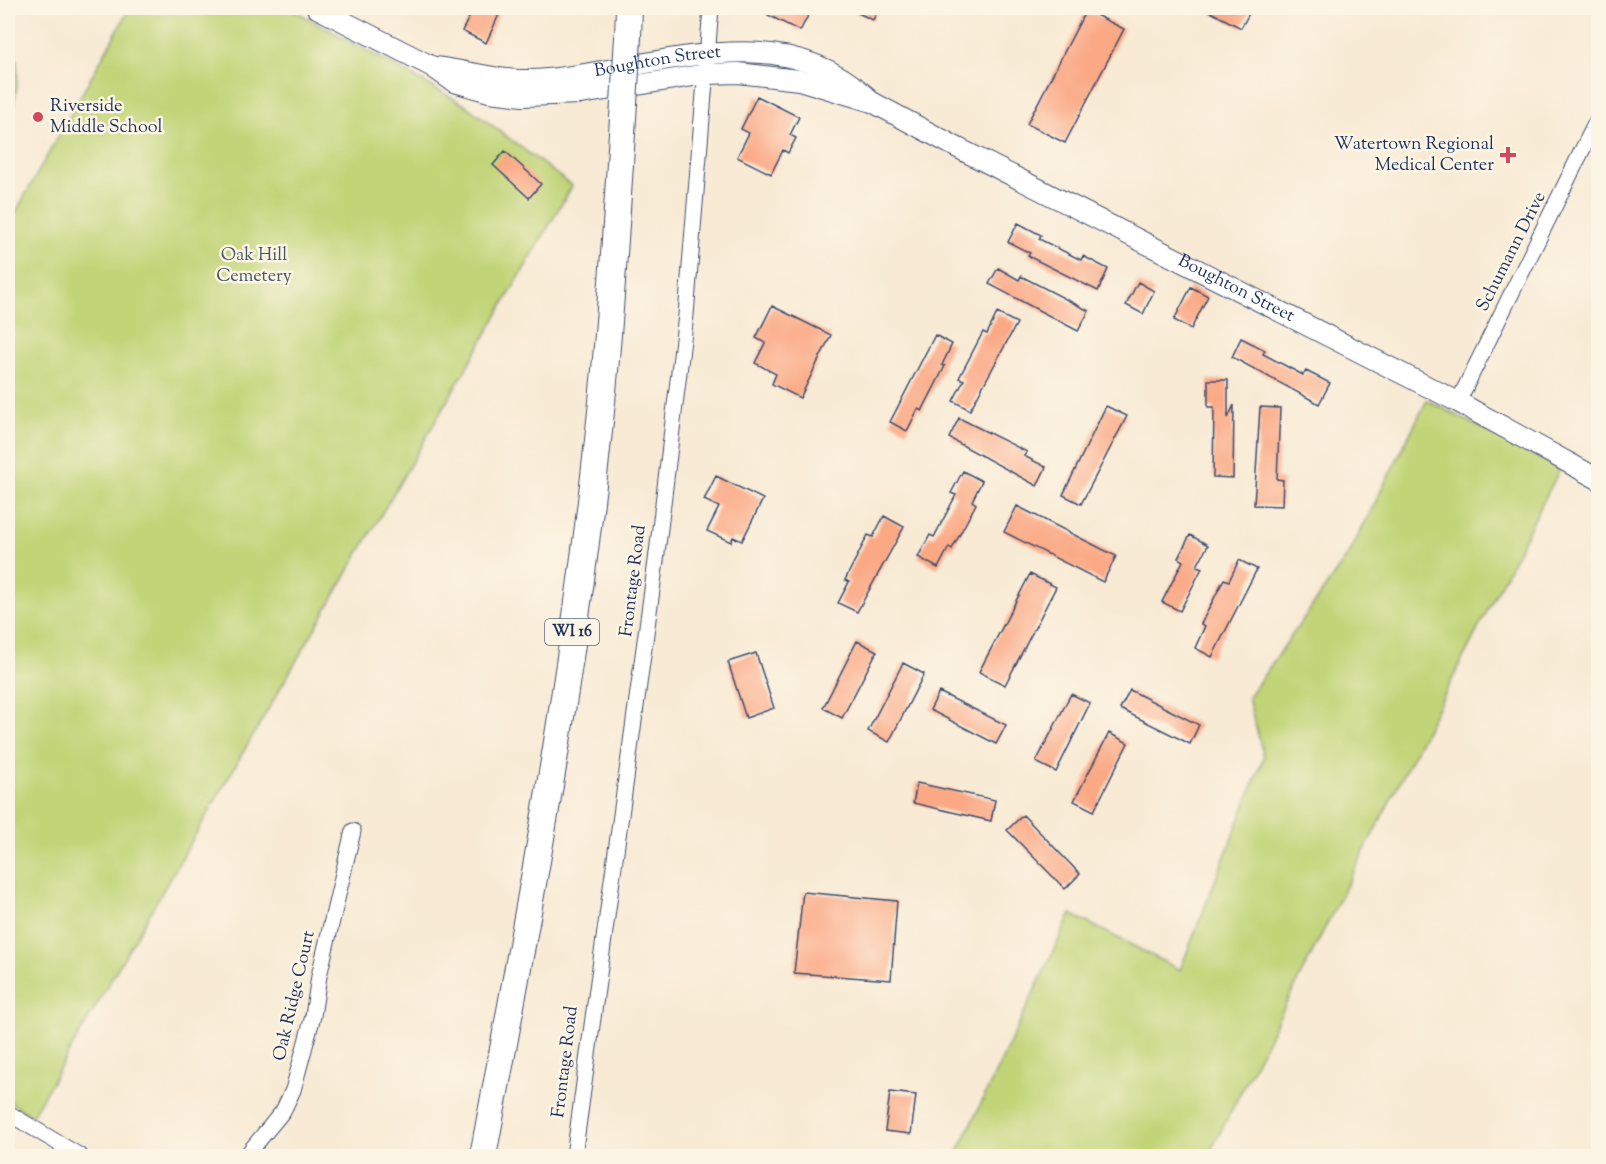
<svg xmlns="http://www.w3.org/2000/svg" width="1606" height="1164" viewBox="0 0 1606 1164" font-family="'Sorts Mill Goudy',serif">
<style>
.green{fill:#c1d477;stroke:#6e826a;stroke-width:1.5}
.building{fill:#fba884}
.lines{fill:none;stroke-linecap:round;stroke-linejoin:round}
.minor-casing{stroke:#3c4b70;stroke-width:17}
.tertiary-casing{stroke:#3c4b70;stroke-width:22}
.trunk-casing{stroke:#3c4b70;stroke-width:28}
.minor{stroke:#fff;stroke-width:15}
.tertiary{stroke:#fff;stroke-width:20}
.trunk{stroke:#fff;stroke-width:26}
.trunk-bridge-casing{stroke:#3c4b70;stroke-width:28;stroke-linecap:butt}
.trunk-bridge{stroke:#fff;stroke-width:26}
.poi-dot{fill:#d1495b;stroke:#fcf5e5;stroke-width:2}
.labels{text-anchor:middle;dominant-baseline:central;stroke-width:5;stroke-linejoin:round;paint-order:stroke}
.shield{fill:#fcf5e5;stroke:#5e6a86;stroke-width:1.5}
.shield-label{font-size:16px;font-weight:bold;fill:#1b2f5e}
.street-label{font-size:18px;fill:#1b2f5e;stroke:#fcf5e5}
.poi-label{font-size:18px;fill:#1b2f5e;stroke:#fcf5e5;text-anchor:start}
.park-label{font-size:18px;fill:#445864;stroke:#fcf5e5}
</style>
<rect width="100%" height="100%" fill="#fcf5e5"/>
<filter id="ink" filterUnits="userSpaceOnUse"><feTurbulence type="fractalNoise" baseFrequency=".0167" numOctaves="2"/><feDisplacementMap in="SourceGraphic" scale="12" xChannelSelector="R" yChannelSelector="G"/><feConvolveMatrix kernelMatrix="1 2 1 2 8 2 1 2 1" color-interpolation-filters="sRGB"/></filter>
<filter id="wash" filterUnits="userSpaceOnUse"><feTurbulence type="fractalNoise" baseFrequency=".008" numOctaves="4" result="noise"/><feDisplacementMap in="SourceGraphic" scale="24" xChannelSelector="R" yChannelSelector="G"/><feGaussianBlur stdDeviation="1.35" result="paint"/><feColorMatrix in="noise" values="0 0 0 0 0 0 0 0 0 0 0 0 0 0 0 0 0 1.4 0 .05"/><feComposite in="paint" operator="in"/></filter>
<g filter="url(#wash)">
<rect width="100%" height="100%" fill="#f8ead4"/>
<path class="green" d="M130,8h160l175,97 107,81 -540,930 -24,-15v-875z
M8,37c16,27 9,58 0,87z
M1427,400l133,69 -352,687h-252l115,-242 109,56 84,-213 -16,-59 102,-146z"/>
<g id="blocks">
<path class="building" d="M474,8h28l-16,35 -24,-12z
M772,8h40l-12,23 -32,-16z
M847,8h32l-6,12z
M1203,8h49l-11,20z
M1086,10l38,19 -59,114 -38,-19z
M757,96l42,21 -9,18 6,3 -8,15 -5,-3 -12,24 -34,-17 12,-24 -8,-4z
M505,151l36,33 -12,14 -36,-33z
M1018,223l23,12 -2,4 42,21 2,-4 25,13 -10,22 -70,-35 2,-3 -22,-11z
M998,268l21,12 2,-4 68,35 -11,20 -89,-47z
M1138,282l16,9 -11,23 -17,-9z
M1191,287l17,9 -17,33 -17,-9z
M772,306l59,29 -31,63 -28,-14 4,-10 -21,-11 10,-20 -9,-5z
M997,313l20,10 -47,87 -17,-9 11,-21 -5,-2 24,-46 4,2z
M935,335l17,9 -10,21 3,1 -23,45 -4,-2 -11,22 -17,-9z
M1241,338l24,12 -2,4 40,21 3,-4 24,12 -11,21 -87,-47z
M1208,380h20v38l6,-13 -1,73 -20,-1 1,-70h-6z
M1106,406l21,10 -46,88 -18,-9z
M1260,407l20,1 -3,71 6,1 -1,26 -28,-1z
M959,418l68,34 -3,4 22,11 -9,19 -88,-48z
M963,471l19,10 -10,20 4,3 -24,45 -3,-2 -11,21 -20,-11 12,-22 4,2 22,-42 -5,-2z
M716,476l47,23 -21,42 -9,-4 -2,5 -24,-11 12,-24 -15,-7z
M1017,506l99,50 -13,26 -99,-50z
M884,516l20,11 -47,85 -19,-9 11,-21 -4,-2 23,-45 5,2z
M1190,535l18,10 -11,21 5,2 -22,43 -18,-9 21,-41 -5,-3z
M1239,560l18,9 -45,88 -17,-9 10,-22 -4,-2 23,-45 5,2z
M1030,574l26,13 -51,98 -26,-13z
M857,641l20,10 -35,67 -19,-10z
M756,653l18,55 -28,10 -18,-56z
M903,663l21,11 -35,68 -21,-11z
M1130,690l69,35 -9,19 -70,-35z
M939,692l67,33 -10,19 -66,-34z
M1071,694l19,9 -34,69 -20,-10z
M1109,733l19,10 -34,68 -20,-10z
M917,783l78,17 -4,21 -78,-18z
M1023,815l57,59 -15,15 -58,-59z
M803,892l94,9 -6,79 -97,-7z
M890,1092l26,3 -5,39 -26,-3z"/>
</g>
</g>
<g filter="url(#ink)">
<use href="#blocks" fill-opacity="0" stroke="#3c4b70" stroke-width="1.5"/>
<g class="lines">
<defs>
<path id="minor" d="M1458,402l140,-284
M8,1113l72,43
M246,1156l37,-45 10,-21 20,-74 6,-40 34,-145
M574,1156l82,-595 30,-246 25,-307"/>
<g id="tertiary">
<path id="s1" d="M317,8l114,58 23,16 35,10 34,4 58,-2 125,-20 32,-1 61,7 73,22 84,45 502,255 140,77"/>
<path id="s2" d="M436,67c31,4 64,14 95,13 110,-5 241,-69 335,16"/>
</g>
<path id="trunk" d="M628,37l1,-29
M483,1156c49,-260 98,-522 122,-786 8,-89 13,-178 19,-267"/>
</defs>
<use href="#minor" class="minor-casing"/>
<use href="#tertiary" class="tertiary-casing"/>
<use href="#trunk" class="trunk-casing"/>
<use href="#minor" class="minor"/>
<use href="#tertiary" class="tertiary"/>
<use href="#trunk" class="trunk"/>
<defs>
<path id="trunk-bridge" d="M624,103l4,-66"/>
</defs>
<use href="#trunk-bridge" class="trunk-bridge-casing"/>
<use href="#trunk-bridge" class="trunk-bridge"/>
</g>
</g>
<g class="poi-dot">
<circle cx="38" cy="117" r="6"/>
<path d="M1505 146h6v6h6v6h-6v6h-6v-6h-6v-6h6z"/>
</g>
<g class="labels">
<rect class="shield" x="545" y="619" width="54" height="26" rx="4.5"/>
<g class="shield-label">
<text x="572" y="632">WI 16</text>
</g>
<g class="street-label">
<text stroke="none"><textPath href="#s2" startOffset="224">Boughton Street</textPath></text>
<text transform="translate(1512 252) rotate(-63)">Schumann Drive</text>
<text stroke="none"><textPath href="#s1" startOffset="990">Boughton Street</textPath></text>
<text transform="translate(634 581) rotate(-83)">Frontage Road</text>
<text transform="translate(295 996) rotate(-77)">Oak Ridge Court</text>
<text transform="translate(566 1062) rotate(-83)">Frontage Road</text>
</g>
<g class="poi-label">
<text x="50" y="107">Riverside<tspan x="50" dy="21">Middle School</tspan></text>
<text x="1494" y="145" text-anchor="end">Watertown Regional<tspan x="1494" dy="21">Medical Center</tspan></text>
</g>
<g class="park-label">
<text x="254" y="256">Oak Hill<tspan x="254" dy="21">Cemetery</tspan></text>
</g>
</g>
<rect width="1606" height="1164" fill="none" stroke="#fcf5e5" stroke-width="30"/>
</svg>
